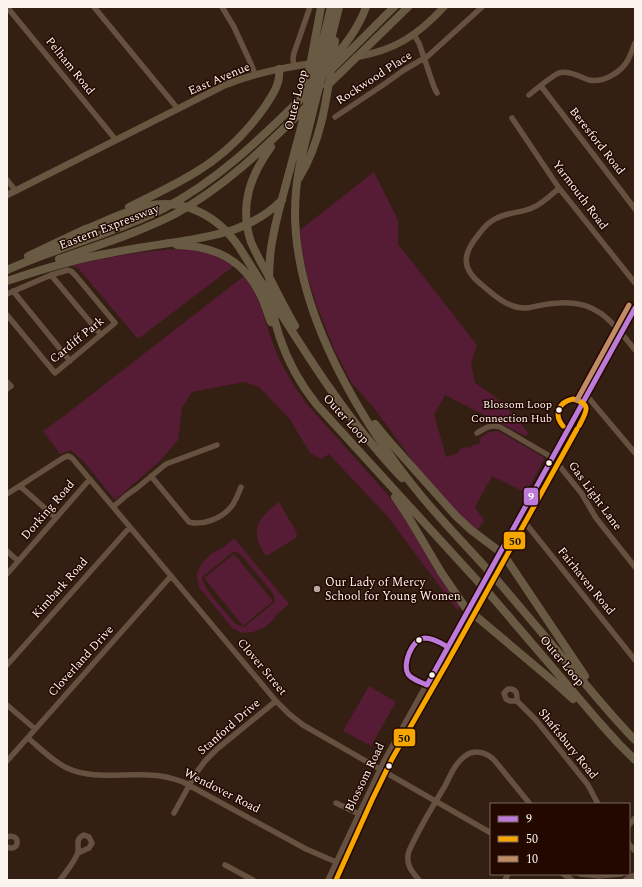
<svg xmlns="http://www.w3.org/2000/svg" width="642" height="887" viewBox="0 0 642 887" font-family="Spectral,serif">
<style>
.green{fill:#561b35;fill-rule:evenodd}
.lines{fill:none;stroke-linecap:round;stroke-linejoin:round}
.minor{stroke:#66503f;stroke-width:5.5}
.major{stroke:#685641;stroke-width:7}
.highway{stroke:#695b43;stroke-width:8}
.bus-1-casing{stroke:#230800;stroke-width:8}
.bus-2-casing{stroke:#230800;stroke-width:8}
.bus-3-casing{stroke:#230800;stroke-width:8}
.bus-1{stroke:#bd7bd9;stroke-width:5}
.bus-2{stroke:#f7a600;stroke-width:5}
.bus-3{stroke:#c18c65;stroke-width:5}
.bus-dot{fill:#fbf3ee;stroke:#230800;stroke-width:1.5}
.poi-dot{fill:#b5a9a1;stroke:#230800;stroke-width:1.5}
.labels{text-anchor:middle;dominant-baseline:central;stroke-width:3;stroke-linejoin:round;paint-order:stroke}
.bus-label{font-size:11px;fill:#fbf3ee;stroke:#230800;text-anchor:end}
.street-label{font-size:12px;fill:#fbf3ee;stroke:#230800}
.poi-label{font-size:12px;fill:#fbf3ee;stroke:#230800;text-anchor:start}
.line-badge{stroke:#230800;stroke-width:1.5}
.badge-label{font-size:11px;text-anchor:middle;font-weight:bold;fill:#fff}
.pale-badge-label{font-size:11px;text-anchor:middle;font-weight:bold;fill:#111}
</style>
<rect width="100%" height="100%" fill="#332012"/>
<path class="green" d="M374,172l24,48v24l79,101 -6,18 4,20 18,12 24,23 12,16 -4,2 -80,-41 -11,20 12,41 1,1 11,-4 3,-5 7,-1 1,1 2,-1v-1l9,-3 -1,-4c7,-5 12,-10 21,-7l45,26 -19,35 -34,-17 -17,31 9,13 -7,11 -9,-7 -51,-55 -7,-12 -36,-49 -23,-26 -17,-33 -17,-43 -10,-31 -5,-26 -2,-19z
M180,249c23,1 34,5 54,17l-96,73 -60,-71 -8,-2c36,-9 72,-15 110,-17z
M244,276c17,21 21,48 31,73 8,20 19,37 31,54l82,92 19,27 28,48 25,36 -2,5 -70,-94 -59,-63 -8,5 -11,-6 -21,-35 -30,-31 -15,-5 -52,10 -10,16 -4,32 -18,21 -45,39 -30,-37 -14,-13 -11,4 -17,-23 17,-12z
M279,502l18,31 -1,5 -30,18c-17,-24 -9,-38 13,-54z
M234,538l55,66 -13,11 -3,5 -8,7 -12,5 -11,1 -10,-5 -30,-37 -3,-4 -2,-10v-4l5,-10 10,-10 12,-6zM233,552h4l5,4 30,36 2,4 1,6 -31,25 -6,-2 -4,-3c-8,-10 -31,-33 -32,-45z
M234,554l39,47 -30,25 -39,-48z
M369,686l27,16 -25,44 -28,-15z"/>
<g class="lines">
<path class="minor" d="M7,7l109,133
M94,7l84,102
M222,7l12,20 17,37 4,10
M414,35l5,8 15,44 3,6
M294,66l-1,-7 1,-6 16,-46
M541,86l94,123
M529,95c6,-5 24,-20 30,-22 10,-3 21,4 30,7 15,3 32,-8 39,-20 3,-6 5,-12 7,-17
M335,117l48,-32 21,-15 24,-14 54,-49
M512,118l47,70 76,95
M7,180l9,11
M559,188c-8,7 -17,16 -27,20 -11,5 -24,4 -35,10 -7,3 -13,9 -18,16 -16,19 -19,34 3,51 13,11 27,24 45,23 11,-2 22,-5 33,-5 38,-3 54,21 75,47
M51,275l50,60
M13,291l57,70
M7,294l44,-19 17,-5 3,1 5,5 39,47 -60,50 -48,-58
M7,382l4,4 -4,3
M587,396l48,57
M477,433c8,-5 14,-9 23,-6l53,31 29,36 14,24 39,49
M151,476l38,46c14,4 33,-4 42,-15 5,-6 7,-13 10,-20
M20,486l36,32
M7,494l56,-36 5,-2 4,2 204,243 13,13 14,11 188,108
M113,507l14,-12 10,-7 29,-24 51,-19
M519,518l8,7 108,135
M7,551l11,10
M7,574l83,-95
M7,665l123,-138
M508,689c9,-1 9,5 9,12h-7l-4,-2 -2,-6z
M517,701l19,19 52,65 10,19
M7,705l28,24
M28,738c12,10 24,23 39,30 25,12 55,5 82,7 12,0 23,3 34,7l123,67 30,13
M7,761l164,-185
M336,803l23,11
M174,813l22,-40 9,-12 12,-12 59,-48
M629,825l6,-7
M7,837c14,-5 13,16 0,10
M629,844l6,7
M225,865l28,15
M563,874l9,6
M580,874l19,2 22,-2
M60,880c5,-6 16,-21 18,-28 1,-8 -3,-13 6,-17l5,2 3,6 -3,5 -11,5
M328,880l31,-66 25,-53 251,-453
M419,880c-8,-9 -14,-17 -10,-29 10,-22 23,-44 36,-65 5,-10 10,-23 20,-30 10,-7 22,-4 30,5l35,43
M505,880l3,-6
M625,880l10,-5"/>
<path class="major" d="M356,57c39,-7 61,-21 88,-50
M7,195l218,-110c29,-12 58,-17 89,-22"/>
<path class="highway" d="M331,7c-11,45 -22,91 -34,136 -6,22 -12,45 -18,67 -4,16 -8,32 -9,48 -5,53 14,106 47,147l176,193 107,125 18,20 17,17
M339,7l-38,152c-4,18 -6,36 -6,55 1,101 66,209 128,284 26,31 54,59 80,89 26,31 53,62 79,93 17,20 34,41 53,60
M333,59c14,-16 26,-32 33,-52
M331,70l63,-63
M327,86l81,-79
M305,93l16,-86
M271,147c-21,29 -32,59 -20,95 5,12 12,24 18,35 9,17 17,33 26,49
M299,178c25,-41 29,-90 36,-137
M129,207c23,-11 46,-22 67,-35 28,-17 52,-41 70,-67 7,-11 15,-22 13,-36
M81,231c21,-8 44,-20 66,-25 38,-8 71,10 92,41 51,80 98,163 163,231
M177,245c37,1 66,14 83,49 5,9 7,19 11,28
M28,256l57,-27
M59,259c39,-14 79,-26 116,-45 51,-28 90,-67 131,-107
M7,270c51,-23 106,-36 156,-61 58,-30 102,-75 148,-120
M7,281c35,-12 67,-22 103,-28 24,-5 48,-8 73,-12 38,-6 71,-13 99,-41
M375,424l14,17 67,75 15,14 32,24 82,122
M395,497l14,21 32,54 24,35 88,74 20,18"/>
<defs>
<path id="bus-1" d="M427,685l208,-377
M427,685c-6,-3 -15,-5 -19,-11 -6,-10 4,-35 17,-36 8,0 16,5 23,9"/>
<path id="bus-2" d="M563,426c-10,-12 -4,-24 10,-27 20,5 13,13 6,27
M336,880l36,-80 20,-41 55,-96 130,-234"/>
<path id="bus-3" d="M577,400l52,-95"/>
</defs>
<use href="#bus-1" class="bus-1-casing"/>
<use href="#bus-2" class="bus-2-casing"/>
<use href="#bus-3" class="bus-3-casing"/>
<use href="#bus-1" class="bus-1"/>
<use href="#bus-2" class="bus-2"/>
<use href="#bus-3" class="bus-3"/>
</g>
<g class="bus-dot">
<circle cx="559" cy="410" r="3.5"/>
<circle cx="549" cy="463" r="3.5"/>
<circle cx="419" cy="640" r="3.5"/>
<circle cx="432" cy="675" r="3.5"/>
<circle cx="389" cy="766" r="3.5"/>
</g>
<circle class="poi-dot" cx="317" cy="589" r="4"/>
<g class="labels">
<g class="bus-label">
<text x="552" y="404">Blossom Loop<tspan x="552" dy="14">Connection Hub</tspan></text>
</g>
<g class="street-label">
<text transform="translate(70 66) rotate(51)">Pelham Road</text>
<text transform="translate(374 78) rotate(-33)">Rockwood Place</text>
<text transform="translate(219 79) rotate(-23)">East Avenue</text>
<text transform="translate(296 100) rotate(-76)">Outer Loop</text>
<text transform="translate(597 141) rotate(52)">Beresford Road</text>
<text transform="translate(580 195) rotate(53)">Yarmouth Road</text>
<text transform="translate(109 227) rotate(-21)">Eastern Expressway</text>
<text transform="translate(77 340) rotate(-39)">Cardiff Park</text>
<text transform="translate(346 419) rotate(48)">Outer Loop</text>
<text transform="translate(595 496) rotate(54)">Gas Light Lane</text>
<text transform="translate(48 510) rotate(-49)">Dorking Road</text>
<text transform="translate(586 581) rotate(51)">Fairhaven Road</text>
<text transform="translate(60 588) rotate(-48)">Kimbark Road</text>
<text transform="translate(81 661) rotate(-48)">Cloverland Drive</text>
<text transform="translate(562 661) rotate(50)">Outer Loop</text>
<text transform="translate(262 667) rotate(50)">Clover Street</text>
<text transform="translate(229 727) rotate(-41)">Stanford Drive</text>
<text transform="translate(568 744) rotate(51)">Shaftsbury Road</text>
<text transform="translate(365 777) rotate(-64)">Blossom Road</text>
<text transform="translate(222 791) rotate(27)">Wendover Road</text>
</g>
<g class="poi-label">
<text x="325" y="582">Our Lady of Mercy<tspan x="325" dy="14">School for Young Women</tspan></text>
</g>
</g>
<g class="line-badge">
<rect x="523" y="487" width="16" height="19" rx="4" fill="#bd7bd9"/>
<rect x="503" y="531" width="23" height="19" rx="4" fill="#f7a600"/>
<rect x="393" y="728" width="23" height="19" rx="4" fill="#f7a600"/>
</g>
<g class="badge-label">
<text x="531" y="500">9</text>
</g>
<g class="pale-badge-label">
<text x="515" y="545">50</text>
<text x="404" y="742">50</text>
</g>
<rect width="642" height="887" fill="none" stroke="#fbf3ee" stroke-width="16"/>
<rect x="490" y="803" width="140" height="72" fill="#230800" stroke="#79665f"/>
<rect x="498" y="816" width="20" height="6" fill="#bd7bd9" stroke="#79665f"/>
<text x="526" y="823" font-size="12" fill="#fbf3ee">9</text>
<rect x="498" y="836" width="20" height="6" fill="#f7a600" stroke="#79665f"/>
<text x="526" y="843" font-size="12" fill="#fbf3ee">50</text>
<rect x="498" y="856" width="20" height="6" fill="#c18c65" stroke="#79665f"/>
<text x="526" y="863" font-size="12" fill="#fbf3ee">10</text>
</svg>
